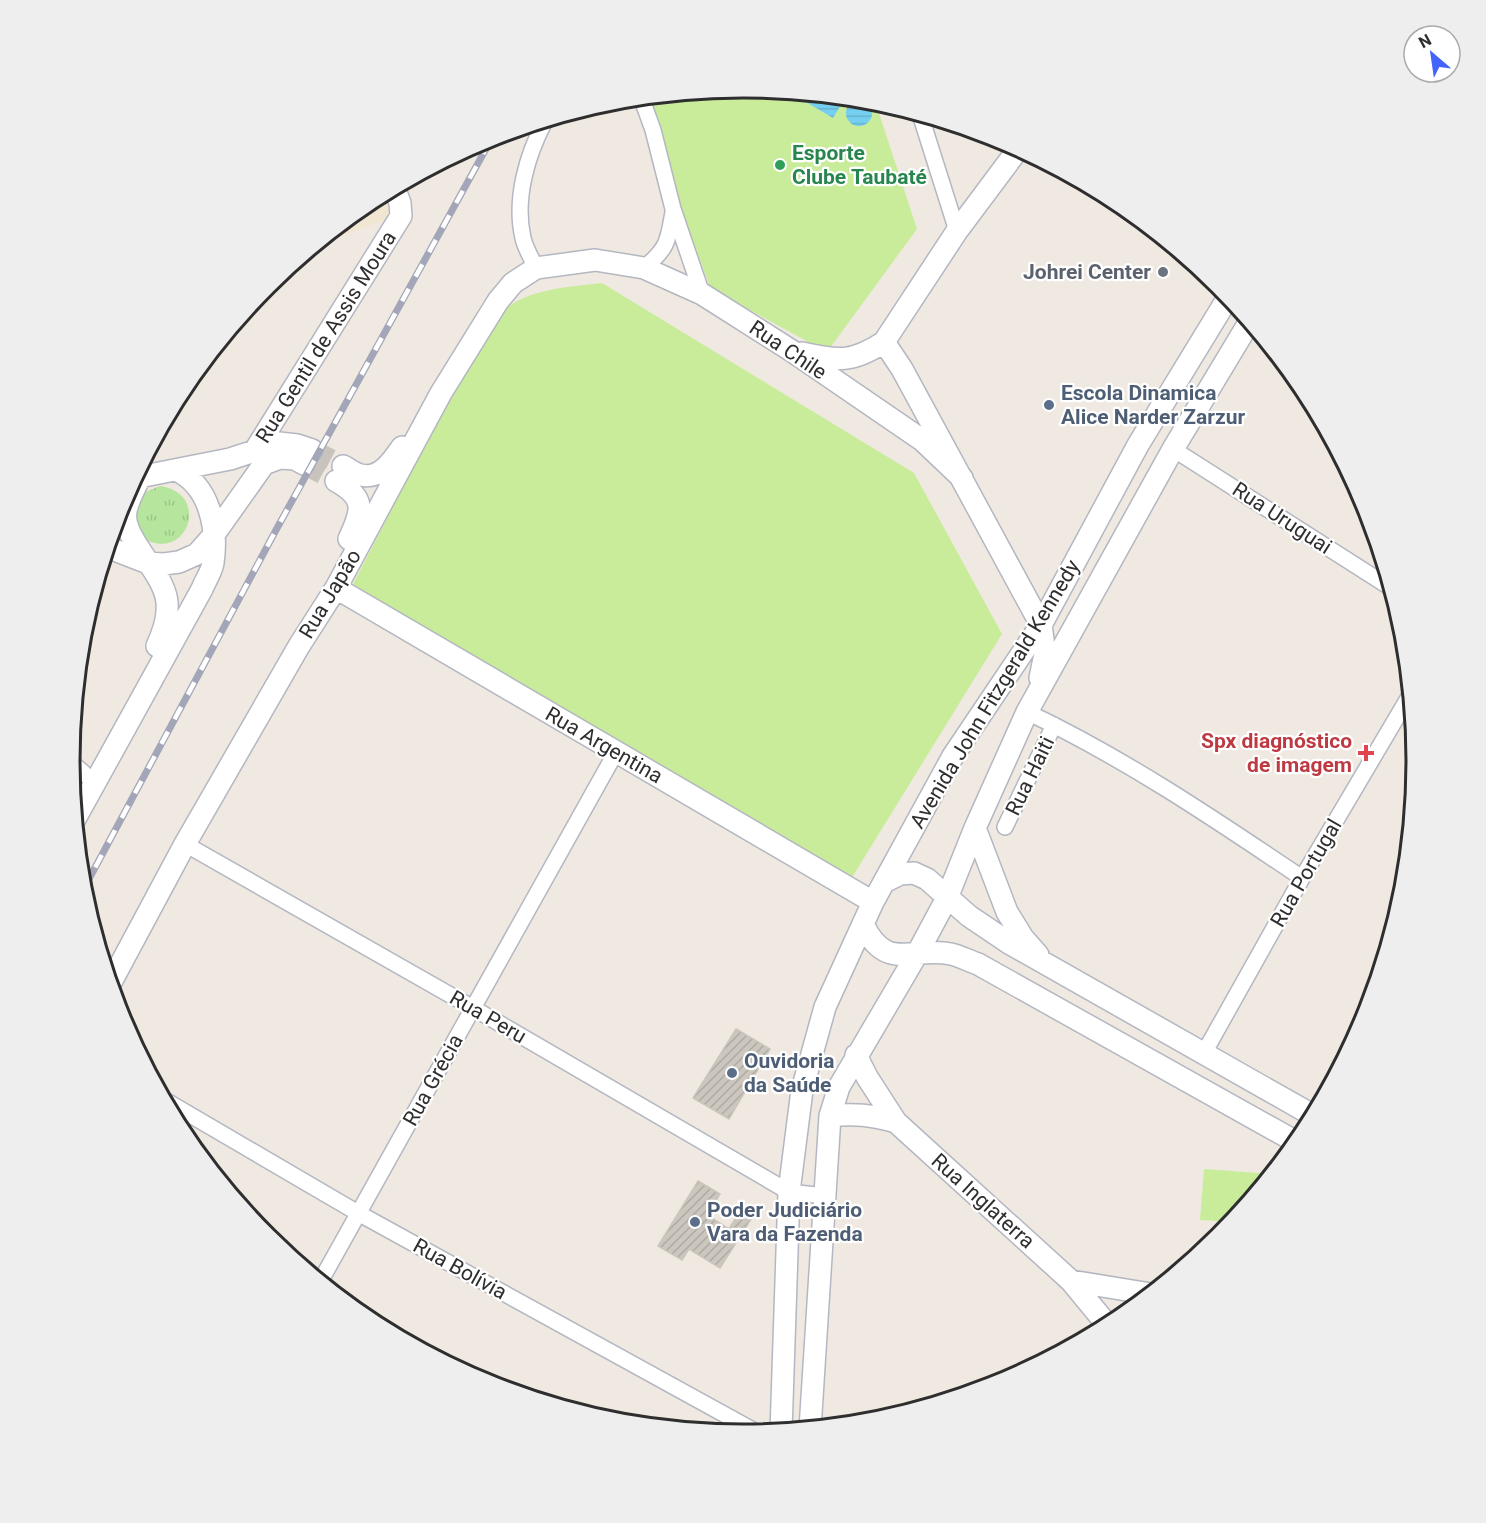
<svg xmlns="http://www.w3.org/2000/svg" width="1486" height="1523" viewBox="0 0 1486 1523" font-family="Roboto,sans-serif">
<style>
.education{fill:#f0e6d1}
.grass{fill:url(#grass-tufts)}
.pitch{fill:#c9ec9a}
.water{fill:url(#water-rules)}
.building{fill:url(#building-hatch);stroke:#cbc5ba;stroke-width:1.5}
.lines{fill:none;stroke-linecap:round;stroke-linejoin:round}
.secondary-tunnel{stroke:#c8c4bd;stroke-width:21;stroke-dasharray:21 10;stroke-linecap:butt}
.street-casing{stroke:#b4b7c1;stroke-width:18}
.secondary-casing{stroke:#b4b7c1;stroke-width:24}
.street{stroke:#fff;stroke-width:15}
.secondary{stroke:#fff;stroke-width:21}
.rail-casing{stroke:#a3a6b8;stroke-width:7}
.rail{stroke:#fff;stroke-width:4.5;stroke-dasharray:14;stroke-linecap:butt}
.leisure-dot{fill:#2e9e5b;stroke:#fff;stroke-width:2}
.worship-dot{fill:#6b7280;stroke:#fff;stroke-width:2}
.service-dot{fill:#5c6f8a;stroke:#fff;stroke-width:2}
.health-dot{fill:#e0444e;stroke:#fff;stroke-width:2}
.labels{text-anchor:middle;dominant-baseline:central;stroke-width:4.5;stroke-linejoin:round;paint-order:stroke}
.leisure-label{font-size:21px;font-weight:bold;fill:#27864d;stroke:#fff;text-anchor:start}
.worship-label{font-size:21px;font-weight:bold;fill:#5b616d;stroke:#fff;text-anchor:end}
.street-label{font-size:21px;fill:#2e2e2e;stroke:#fff}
.service-label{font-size:21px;font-weight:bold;fill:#4e5e75;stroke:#fff;text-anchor:start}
.health-label{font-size:21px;font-weight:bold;fill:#be3a42;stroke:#fff;text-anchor:end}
.rim{fill:none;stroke:#2e2e2e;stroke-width:3}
</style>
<defs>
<pattern id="grass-tufts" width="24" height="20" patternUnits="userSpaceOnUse" patternTransform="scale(1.5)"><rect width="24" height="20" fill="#b6e59e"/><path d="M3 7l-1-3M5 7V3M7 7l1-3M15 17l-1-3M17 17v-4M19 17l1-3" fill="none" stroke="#9dc588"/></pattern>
<pattern id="water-rules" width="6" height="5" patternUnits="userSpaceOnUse" patternTransform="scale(1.5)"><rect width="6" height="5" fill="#75cff0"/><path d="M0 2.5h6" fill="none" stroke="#66b2ce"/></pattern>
<pattern id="building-hatch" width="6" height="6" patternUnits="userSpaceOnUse" patternTransform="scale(1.5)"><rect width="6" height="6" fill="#cbc7bf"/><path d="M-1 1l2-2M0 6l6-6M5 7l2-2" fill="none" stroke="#afaba4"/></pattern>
</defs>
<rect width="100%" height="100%" fill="#efe9e1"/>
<path class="education" d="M387,191l9,25 -84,31 57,-46z"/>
<path class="grass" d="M160,486c53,8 26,80 -19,51l-9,-28 11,-16z"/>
<path class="pitch" d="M743,88l132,13 42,128 -90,123 -116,-63 -72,-191z
M602,283l312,190 88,161 -151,245 -500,-291 128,-247c6,-8 12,-20 20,-27 26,-25 68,-27 103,-31z
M1204,1169l68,5 -40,48 -32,-2z"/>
<path class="water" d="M789,92l56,6 -12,20z
M846 113a13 13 0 1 1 26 0a13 13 0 1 1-26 0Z"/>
<path class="building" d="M736,1029l34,20 -41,70 -36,-21z
M698,1181l22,13 -13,21 22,14 14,-23 12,7 -35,55 -31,-19 -7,11 -24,-14z"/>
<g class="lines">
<path class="secondary-tunnel" d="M312,450l31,16
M304,464l32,17"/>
<defs>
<path id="street" d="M641,97l12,33 20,79 29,85
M920,114l37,117
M536,268c-4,-9 -11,-20 -13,-30 -9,-39 4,-83 22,-117
M644,268c24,-20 24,-27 29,-56
M1173,449l218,139
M1027,712c97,46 186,106 275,166
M69,760l26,23
M1005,827l49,-102
M185,844l288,164 316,184 36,4
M1204,1053l98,-175 108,-183
M163,1099l195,114 402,221
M320,1282l296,-530"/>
<path id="secondary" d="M884,342l18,27 139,256 4,29 -5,24
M802,353c36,8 50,10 82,-11l73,-111 62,-83
M254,452l147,-236 -1,-13 -6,-16
M343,466c6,3 12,8 18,9 19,5 32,-15 41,-28
M140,477c-5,11 -12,23 -14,34 -2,10 4,23 9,31 26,42 45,54 22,104
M134,478l96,-19 49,-16 18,2 15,5
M336,481c31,17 26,30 13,58
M107,547l41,16 16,1 15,-2 18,-8 16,-18 51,-72 16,-6 15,1 9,5
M336,588l537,314
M75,819l127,-230c3,-8 10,-18 11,-26 5,-35 -3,-77 -37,-93
M975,828l32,84 16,26 15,17
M886,881l14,-7 14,-1 13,6 42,37 40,27 305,173
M863,924c23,49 49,22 88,30 9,2 18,7 27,10l320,179
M110,984l75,-140 114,-198 37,-58 105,-195 57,-92 15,-18 23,-15 59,-8 49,8 58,26 90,57 130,89 40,38
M856,1055l11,22 29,45 175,159 38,46
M830,1116c24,-3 42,-1 66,6
M1071,1281l80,13
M810,1429l20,-313 9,-29 78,-133 30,-56 28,-70 52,-116 146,-263 77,-128
M781,1432l8,-240 13,-102 23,-83 48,-105 80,-146 88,-131 97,-180 91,-149"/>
</defs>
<use href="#street" class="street-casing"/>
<use href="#secondary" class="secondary-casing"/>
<use href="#street" class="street"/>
<use href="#secondary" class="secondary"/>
<defs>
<path id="rail" d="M82,892l194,-362 217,-394"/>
</defs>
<use href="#rail" class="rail-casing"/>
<use href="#rail" class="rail"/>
</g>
<circle class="leisure-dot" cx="780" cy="165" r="6"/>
<circle class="worship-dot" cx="1163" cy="272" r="6"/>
<g class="service-dot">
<circle cx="1049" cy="405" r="6"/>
<circle cx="732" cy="1073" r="6"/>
<circle cx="695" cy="1222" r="6"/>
</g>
<path class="health-dot" d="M1363 744h6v6h6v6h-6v6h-6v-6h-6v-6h6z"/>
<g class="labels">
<g class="leisure-label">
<text x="792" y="153">Esporte<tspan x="792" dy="24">Clube Taubaté</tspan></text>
</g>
<g class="worship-label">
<text x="1151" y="272">Johrei Center</text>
</g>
<g class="street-label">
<text transform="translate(326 337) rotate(-58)">Rua Gentil de Assis Moura</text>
<text transform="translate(788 350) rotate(34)">Rua Chile</text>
<text transform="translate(1282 518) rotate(33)">Rua Uruguai</text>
<text transform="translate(330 594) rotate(-59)">Rua Japão</text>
<text transform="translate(995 694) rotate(-59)">Avenida John Fitzgerald Kennedy</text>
<text transform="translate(604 745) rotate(30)">Rua Argentina</text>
<text transform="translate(1030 776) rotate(-64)">Rua Haiti</text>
<text transform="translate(1306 873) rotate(-60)">Rua Portugal</text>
<text transform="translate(488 1017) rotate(30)">Rua Peru</text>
<text transform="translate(433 1080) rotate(-61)">Rua Grécia</text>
<text transform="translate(983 1201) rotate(42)">Rua Inglaterra</text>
<text transform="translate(460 1269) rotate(29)">Rua Bolívia</text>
</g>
<g class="service-label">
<text x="1061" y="393">Escola Dinamica<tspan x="1061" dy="24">Alice Narder Zarzur</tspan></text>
<text x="744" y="1061">Ouvidoria<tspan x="744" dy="24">da Saúde</tspan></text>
<text x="707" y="1210">Poder Judiciário<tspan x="707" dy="24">Vara da Fazenda</tspan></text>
</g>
<g class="health-label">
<text x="1352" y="741">Spx diagnóstico<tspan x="1352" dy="24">de imagem</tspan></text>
</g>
</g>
<path d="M0 0H1486V1523H0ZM80 761a663 663 0 1 1 1326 0a663 663 0 1 1-1326 0Z" fill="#eee" fill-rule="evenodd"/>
<path class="rim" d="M80 761a663 663 0 1 1 1326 0a663 663 0 1 1-1326 0Z"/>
<g transform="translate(1432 54) rotate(331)"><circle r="28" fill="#ffffff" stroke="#ababab" stroke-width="1.5"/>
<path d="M0-4.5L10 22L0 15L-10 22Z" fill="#4264fb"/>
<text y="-9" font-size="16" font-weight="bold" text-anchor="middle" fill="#2e2e2e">N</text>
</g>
</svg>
